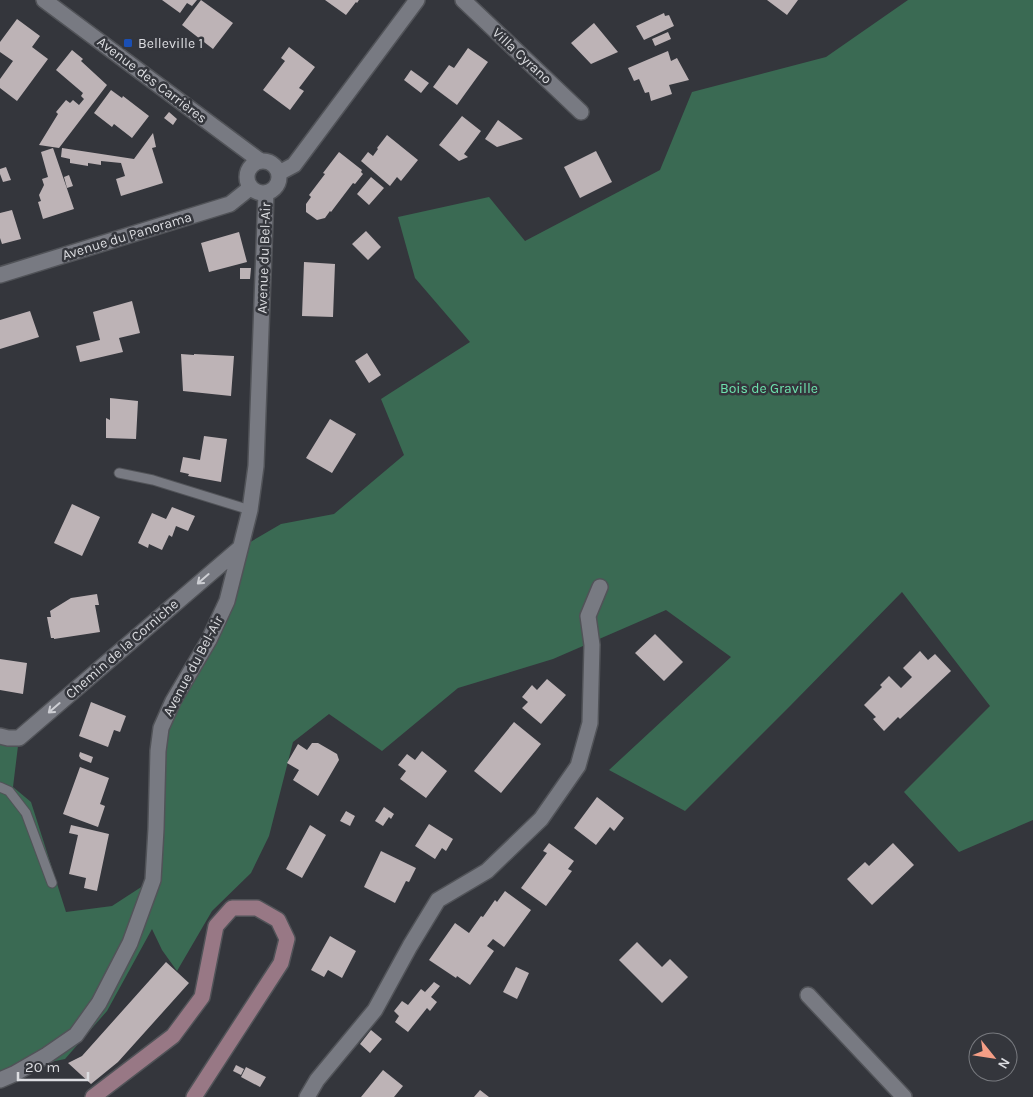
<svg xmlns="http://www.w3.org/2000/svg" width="1033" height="1097" viewBox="0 0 1033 1097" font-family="Karla,sans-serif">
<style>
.green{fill:#3a6a53}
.building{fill:#bdb3b6}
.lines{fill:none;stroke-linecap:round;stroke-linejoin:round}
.lane-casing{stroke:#515358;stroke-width:11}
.street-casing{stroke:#515358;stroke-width:18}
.secondary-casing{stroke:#515358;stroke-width:18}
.lane{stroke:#787a82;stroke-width:9}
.street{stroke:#787a82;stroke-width:15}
.secondary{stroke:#987885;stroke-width:15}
.oneway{stroke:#cdced3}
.transit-dot{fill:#1a4fb4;stroke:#34363c;stroke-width:2}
.labels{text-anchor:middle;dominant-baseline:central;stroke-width:5;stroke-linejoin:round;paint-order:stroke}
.poi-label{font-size:14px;fill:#dcdde1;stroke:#34363c;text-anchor:start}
.street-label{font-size:14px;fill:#dcdde1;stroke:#34363c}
.park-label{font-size:14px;fill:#6ee3ae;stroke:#34363c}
</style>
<rect width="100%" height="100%" fill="#34363c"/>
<path class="green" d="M908,0h125v820l-74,32 -55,-60 86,-86 -88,-114 -111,113 -106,106 -76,-41 122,-113 -65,-47 -113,49 -95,29 -76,63 -53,-37 -36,28 -24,94 -18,37 -39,38 -35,60 -15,-21 -10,-21 -45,82 -42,48 -63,13 -2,3v-332l18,3 -5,41 18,15 35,110 46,-6 40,-26 6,-129 51,-111 31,-92 41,-24 53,-10 70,-59 -23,-56 89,-57 -55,-64 -17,-61 91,-20 36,44 135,-71 32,-78 134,-35z"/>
<path class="building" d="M162,0h35l-5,6 -5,-3 -7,10z
M201,0l32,23 -20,26 -31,-24z
M325,0h34l-2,3 -1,-1 -10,13z
M767,0h31l-11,15z
M664,13l1,3 4,-1 5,11 -30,14 -8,-14z
M17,19l23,17 -8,11 16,12 -31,42 -17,-13v-9l13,-18 -13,-9v-10z
M594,23l24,29 -27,12 -20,-21z
M668,32l3,7 -16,7 -3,-7z
M289,47l26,20 -16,21 5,3 -14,19 -27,-20 22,-29 -4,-3z
M468,48l20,14 -31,43 -24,-18 16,-22 5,3z
M72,50l11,9 -2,2 26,24 -48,63 -20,-3 19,-31 -2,-2 10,-12 4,3 3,-3 6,5 5,-6 -3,-3 2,-3 -27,-23z
M668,51l3,10 6,-3 12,22 -20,5 3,9 -21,7 -2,-9 -4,1 -6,-14 -5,2 -6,-13z
M411,70l18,13 -8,10 -17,-13z
M111,90l11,8 1,-2 26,20 -17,22 -18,-14 -2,3 -18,-14z
M169,112l8,7 -4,6 -9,-7z
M462,116l19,15 -17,23 4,3 -9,4 -20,-16z
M498,120l25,19 -26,8 -12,-8z
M153,133l3,14 -4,1 11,35 -42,13 -5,-17 9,-3 -4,-13 -20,-2v4l-13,-2v3l-18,-3v-4l-9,-2 1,-9 72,11z
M387,135l31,25 -17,21 -4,-4 -7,9 -29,-25 7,-9 5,4 5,-7 -1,-1z
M53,148l21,61 -31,10 -5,-17 3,-1 -2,-6 5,-10 -2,-6 6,-2 -7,-25z
M596,151l16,31 -32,16 -16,-31z
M339,152l23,18 -1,2 2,2 -8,10 -2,-1 -22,29 -1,-1 -5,7 -8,2 -11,-8v-8l5,-7 -2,-2 16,-21 -2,-1z
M6,167l5,13 -8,2 -3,-8v-5z
M69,175l4,11 -6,2 -3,-11z
M371,177l13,11 -15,17 -12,-11z
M12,210l9,29 -19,5 -2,-6v-25z
M366,231l15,16 -13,13 -16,-16z
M239,232l8,30 -38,10 -8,-29z
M304,262l31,2 -2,53 -31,-1z
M240,268h11l-1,11h-10z
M132,301l8,32 -21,5 4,14 -43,10 -4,-16 24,-6 -7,-28z
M30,311l9,26 -39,12v-29z
M367,353l14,22 -12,8 -14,-22z
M181,354l13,1v-1l40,2 -3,40 -48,-5z
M110,398l28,3 -2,38 -30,-1v-20l4,2z
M330,419l26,15 -24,39 -26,-15z
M204,436l23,3 -6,43 -33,-6 1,-2 -9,-2 3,-15 17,3z
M72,504l28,13 -18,39 -28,-13z
M172,507l23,9 -7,15 -12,-5 -4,11 -3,-2 -7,15 -13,-6 -1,4 -10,-5 14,-30 14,6z
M97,594l2,11h-4l5,27 -46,7v-1h-3l-4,-21h4l-1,-6 21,-13z
M655,634l28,28 -19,19 -29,-28z
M920,651l8,9 7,-6 16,17 -51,48 -2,-2 -14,14 -11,-12 3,-2 -12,-12 18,-18 -2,-2 9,-9 12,12 11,-11 -9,-9z
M0,659l27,4 -4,31 -23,-4z
M547,679l19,16 -25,29 -19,-16 6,-6 -6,-5 10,-12 5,5z
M91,702l35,14 -6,16 -6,-2 -6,17 -29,-11z
M514,722l27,22 -40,49 -27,-22z
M312,743h6l19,11 2,6 -21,36 -25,-16 6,-10 -12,-7 11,-19 9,6z
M422,751l25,20 -21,27 -26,-19 6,-8 -8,-6 9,-11 8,6z
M80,752l13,5 -2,6 -10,-4 -2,-3z
M80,767l29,11 -9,26 5,2 -7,21 -35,-13z
M597,797l27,21 -10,13 -4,-4 -14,18 -22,-17z
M384,807l10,7 -3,5 -2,-2 -6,9 -8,-5z
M346,811l9,5 -5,10 -10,-5z
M429,824l24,15 -7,12 -4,-3 -7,11 -20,-13z
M71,825l38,9 -12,57 -13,-3 2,-10 -17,-4 9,-39 -9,-2z
M310,825l16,10 -24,43 -16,-9z
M549,843l25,18 -6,8 4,2 -26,35 -25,-18 26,-35 -4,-2z
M893,843l21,22 -42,40 -25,-26 18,-17 4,4z
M381,851l35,17 -7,14 -3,-1 -11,22 -31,-16z
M505,891l26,19 -27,37 -11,-8 -6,7 7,5 -24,34 -13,-9 -1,2 -27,-18 26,-37 14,10 12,-17 2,1 12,-17 2,2z
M330,936l26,15 -14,27 -14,-8 -4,7 -13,-7z
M637,942l25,25 8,-8 18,18 -26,26 -43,-43z
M166,962l23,21 -71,79 -27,22 -23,-21 14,-7z
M516,967l13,6 -12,26 -14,-7z
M434,982l6,4 -9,11 6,5 -7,9 -3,-3 -19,24 -13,-10 4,-6 -5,-5 8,-10 6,4 13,-16 4,3z
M371,1030l11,9 -12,14 -10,-9z
M236,1065l8,4 -3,6 -8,-4z
M246,1067l20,10 -6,10 -19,-10z
M383,1070l20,16 -9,11h-33z
M480,1090l9,7h-15z"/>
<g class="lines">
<defs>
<path id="lane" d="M119,473l34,7 97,30
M0,787l9,4 17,22 26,70"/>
<path id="street" d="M44,0l215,160
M463,0l118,112
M247 177a16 16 0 1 1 32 0a16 16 0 1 1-32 0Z
M279,173l15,-8 123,-165
M0,275l230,-71 20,-16
M0,736l8,2h11l221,-190
M808,995l96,102
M0,1080l14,-6 33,-19 29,-20 23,-32 31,-60 23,-63 3,-51 2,-78 3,-23 12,-27 36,-61 18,-39 23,-91 6,-44 10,-273
M307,1097l10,-17 58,-70 35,-64 28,-46 49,-29 54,-52 37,-53 12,-43 2,-78 -4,-29 12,-29"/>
<path id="secondary" d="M93,1097l80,-61 29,-39 14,-71 16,-18h25l21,12 9,19 -6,24 -87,134"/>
</defs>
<use href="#lane" class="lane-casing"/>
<use href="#street" class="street-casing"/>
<use href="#secondary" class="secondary-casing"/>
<use href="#lane" class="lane"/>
<use href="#street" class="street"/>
<use href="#secondary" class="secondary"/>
</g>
<defs><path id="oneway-shaft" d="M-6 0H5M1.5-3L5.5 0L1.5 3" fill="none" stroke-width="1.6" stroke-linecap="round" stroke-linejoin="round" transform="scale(1.25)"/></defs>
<g class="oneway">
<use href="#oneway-shaft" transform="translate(203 579) rotate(139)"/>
<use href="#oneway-shaft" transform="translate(54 708) rotate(139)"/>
</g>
<rect class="transit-dot" x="123" y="38" width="10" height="10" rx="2.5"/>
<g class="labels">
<g class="poi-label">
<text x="138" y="43">Belleville 1</text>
</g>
<g class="street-label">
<text transform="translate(522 56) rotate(43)">Villa Cyrano</text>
<text transform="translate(152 80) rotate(37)">Avenue des Carrières</text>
<text transform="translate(127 236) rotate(-17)">Avenue du Panorama</text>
<text transform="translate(264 258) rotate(-88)">Avenue du Bel-Air</text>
<text transform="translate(122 649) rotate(-41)">Chemin de la Corniche</text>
<text transform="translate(193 666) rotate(-62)">Avenue du Bel-Air</text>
</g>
<g class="park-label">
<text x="769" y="388">Bois de Graville</text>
</g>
</g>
<g transform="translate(993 1057) rotate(120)"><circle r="24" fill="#34363c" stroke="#77797e"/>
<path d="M0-4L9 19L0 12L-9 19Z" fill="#f49e86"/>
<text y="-8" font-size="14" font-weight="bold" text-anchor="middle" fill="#dcdde1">N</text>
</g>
<path d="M18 1072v8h70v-8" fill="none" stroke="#dcdde1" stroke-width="2.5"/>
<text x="25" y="1072" font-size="15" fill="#dcdde1" stroke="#34363c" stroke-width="4" paint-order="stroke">20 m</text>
</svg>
